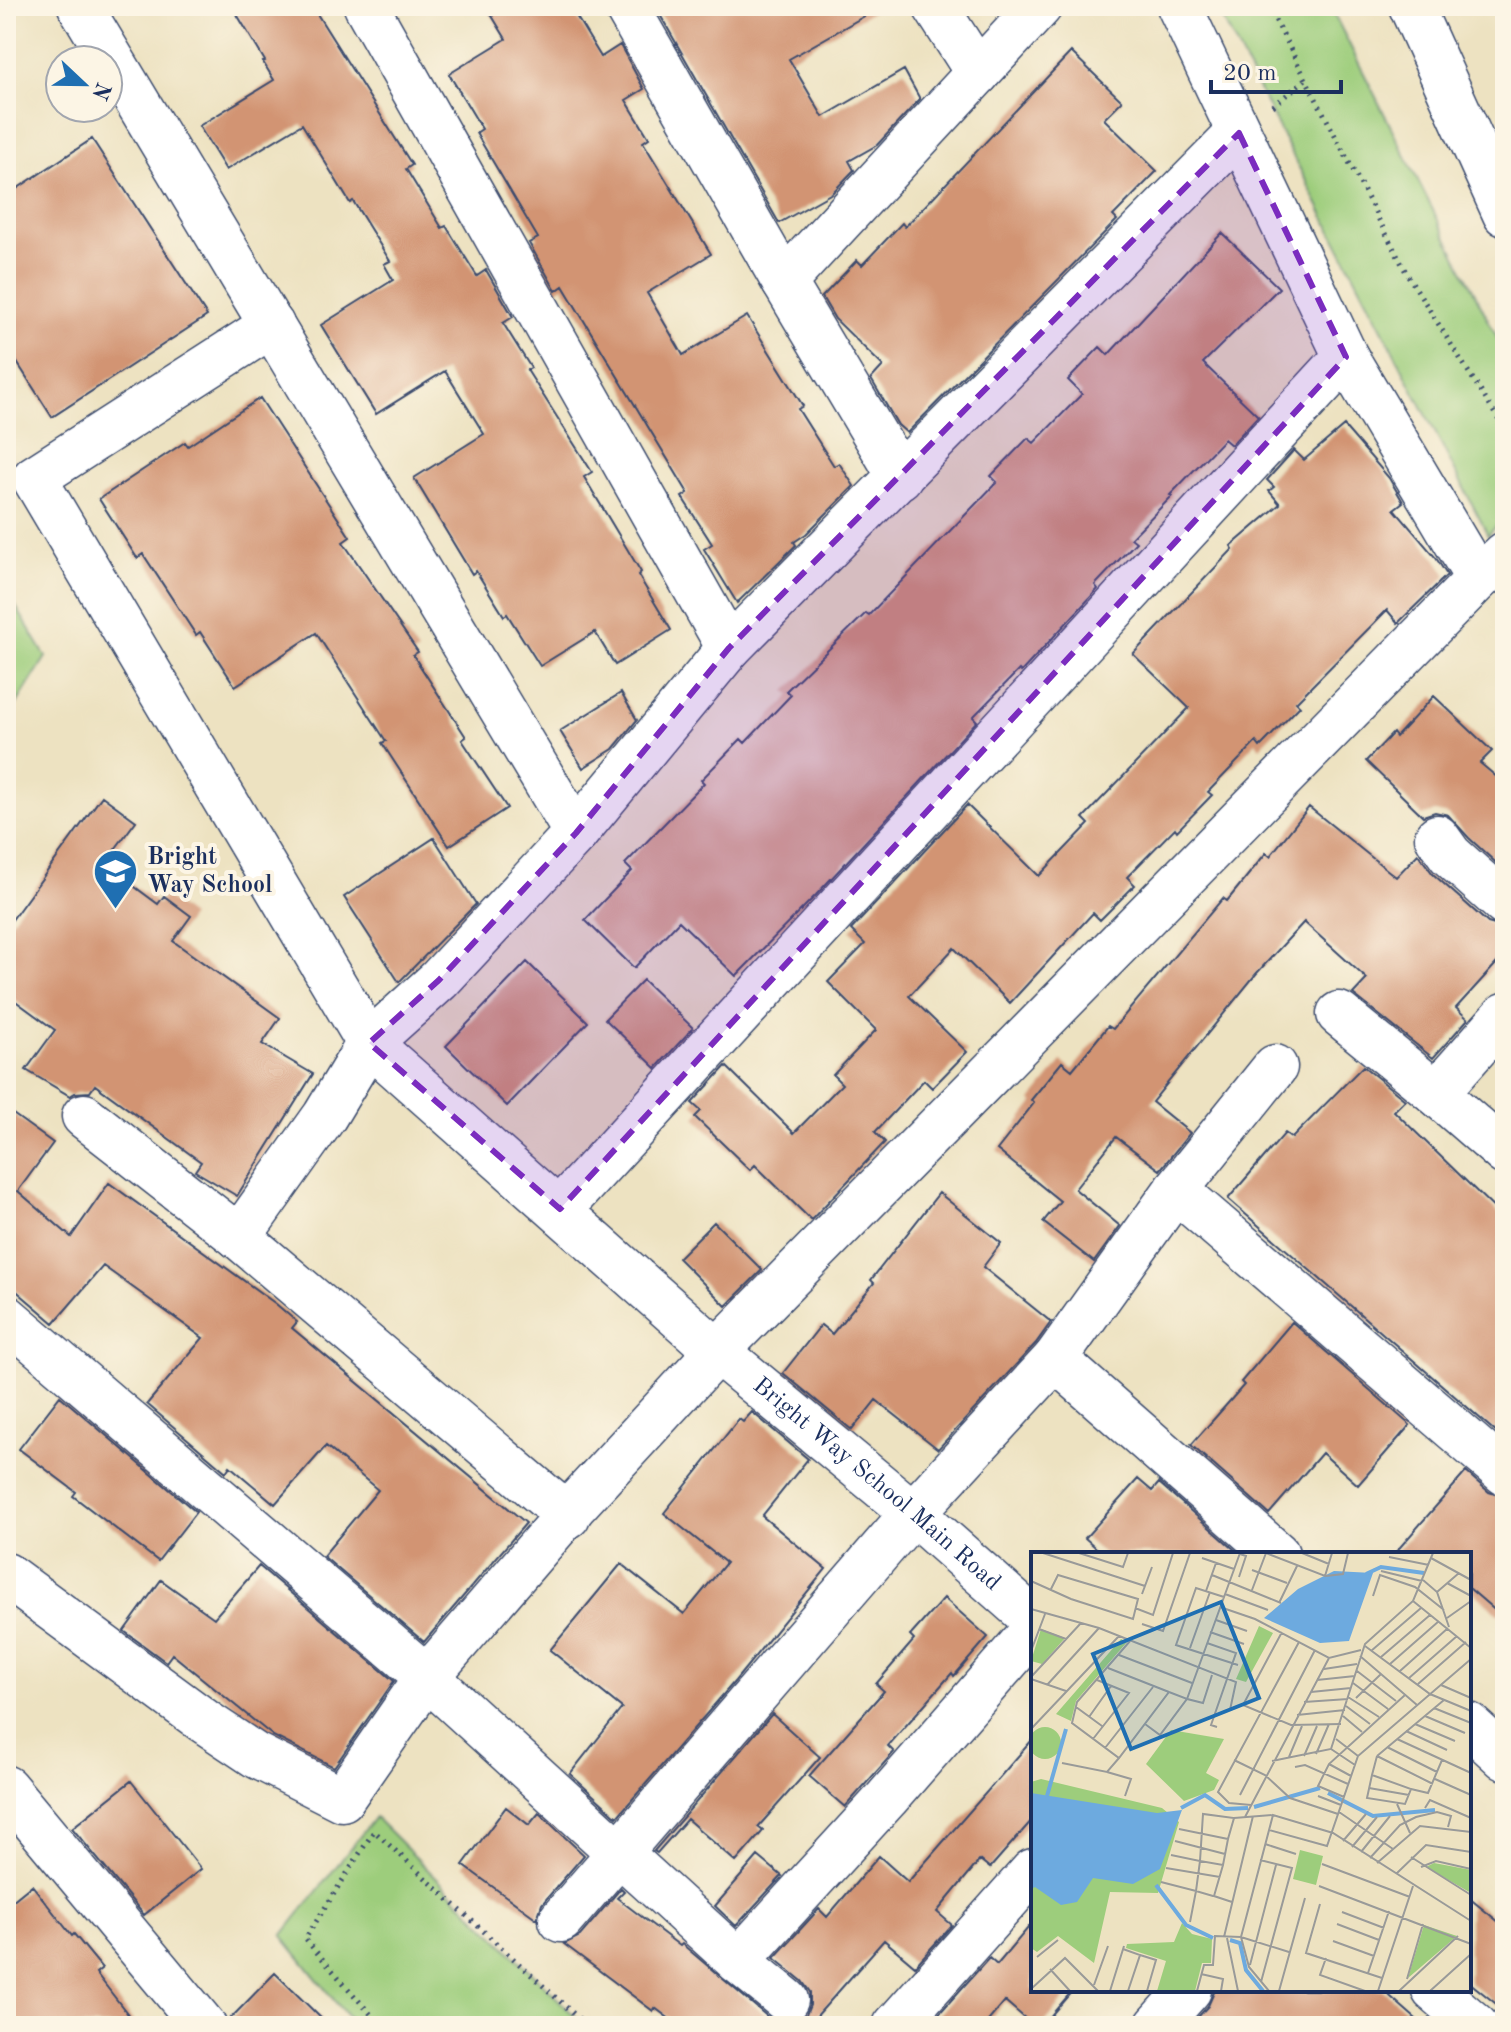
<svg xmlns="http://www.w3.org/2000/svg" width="1511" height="2032" viewBox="0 0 1511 2032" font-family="'Old Standard TT',serif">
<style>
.green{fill:#9dcd7c;stroke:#5c7e6d;stroke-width:2}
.building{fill:#d29473}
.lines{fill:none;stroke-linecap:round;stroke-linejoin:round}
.minor-casing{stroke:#3a4a6d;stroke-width:47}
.path{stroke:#3a4a6d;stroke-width:5;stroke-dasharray:2 6;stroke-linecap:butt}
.minor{stroke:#fff;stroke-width:44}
.marked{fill:#7b2cbf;fill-opacity:0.2;stroke:#7b2cbf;stroke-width:6;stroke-dasharray:16 10;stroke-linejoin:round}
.labels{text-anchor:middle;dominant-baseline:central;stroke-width:8;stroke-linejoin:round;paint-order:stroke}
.poi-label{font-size:24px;font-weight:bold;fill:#1b2f5e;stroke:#fcf5e5;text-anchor:start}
.street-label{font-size:24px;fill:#1b2f5e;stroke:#fcf5e5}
.inset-river{fill:none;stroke:#6daadf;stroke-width:4}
.inset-road{fill:none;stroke:#999a99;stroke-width:2}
.view{fill:#1f6fb2;fill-opacity:0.15;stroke:#1f6fb2;stroke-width:4}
.inset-edge{fill:none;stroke:#1b2f5e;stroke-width:4}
</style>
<rect width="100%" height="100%" fill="#fcf5e5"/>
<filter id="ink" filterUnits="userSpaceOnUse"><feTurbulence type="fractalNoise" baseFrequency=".0125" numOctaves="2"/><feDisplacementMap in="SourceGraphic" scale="16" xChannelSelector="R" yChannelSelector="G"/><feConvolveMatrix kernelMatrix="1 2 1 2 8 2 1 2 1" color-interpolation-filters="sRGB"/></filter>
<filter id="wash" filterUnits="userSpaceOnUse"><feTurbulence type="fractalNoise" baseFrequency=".006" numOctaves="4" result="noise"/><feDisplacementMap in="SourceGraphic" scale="32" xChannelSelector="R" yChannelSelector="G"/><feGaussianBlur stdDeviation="1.8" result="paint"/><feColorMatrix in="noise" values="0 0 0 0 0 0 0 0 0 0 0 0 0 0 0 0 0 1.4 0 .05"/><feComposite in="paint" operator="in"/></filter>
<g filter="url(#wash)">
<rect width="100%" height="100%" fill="#ede2c1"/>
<path class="green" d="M1216,6h114l175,347v164l-17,18z
M6,590l40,67 -40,64z
M375,1817l210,209h-230l-73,-90z"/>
<g id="blocks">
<path class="building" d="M232,6h80l100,159 -6,4 36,59 4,-2 31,50 9,-6 27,47 -10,6 28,45 -4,2 65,102 -8,5 57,95 -3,3 33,55 -56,35 -20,-33 -55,34 -33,-52 -3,2 -28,-45 -4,3 -58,-96 70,-44 -39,-63 -69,43 -55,-89 72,-45 -9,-16 6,-3 -37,-60 -3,2 -48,-79 -76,46 -27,-44 75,-46 -11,-18 2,-1z
M486,6h84l31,51 19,-12 24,44 -18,11 23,38 -6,4 68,112 -64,39 36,62 64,-39 56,90 -5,3 36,57 5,-3 15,23 -48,48 -12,8 2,3 -59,58 -33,-54 8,-5 -30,-47 6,-4 -125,-207 -7,5 -27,-48 9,-5 -62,-105 6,-4 -33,-55 57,-35z
M655,6h227l-93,53 34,58 81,-47 16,29 -43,46 -28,16 5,9 -22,23 -53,30z
M1071,52l51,49 -18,18 53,52 -44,45 4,4 -210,213 -9,-8 -27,-46 12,-13 -48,-47 -13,-22 35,-37 5,5 40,-42 3,4z
M92,139l115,177 -155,101 -46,-72v-149z
M1222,233l57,55 -76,75 55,53 -27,29 -7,-6 -54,56 2,1 -41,42 5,4 -41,43 3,4 -77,83 -2,-2 -46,47 4,4 -161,174 -80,81 -57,-55 -45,47 -49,-48 47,-49 -7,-7 79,-81 -3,-3 40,-41 4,4 46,-48 -5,-4 80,-78 3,2 128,-133 -6,-6 37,-38 6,5 48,-49 -14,-14 32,-33 8,8z
M260,398l90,139 -7,5 75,110 -5,3 53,82 -4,3 45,68 -58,38 -67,-103 4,-2 -70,-108 -81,53 -35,-54 -4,3 -53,-81 -6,4 -38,-59 86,-57 3,4z
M1344,426l45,52 14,24 -9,7 42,49 11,17 -49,48 -11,-13 -91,92 4,4 -40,41 -4,-5 -48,50 4,3 -35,36 -2,-3 -48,49 8,8 -35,35 -7,-7 -83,90 -56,-55 -45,48 58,56 -35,36 -8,-8 -49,52 10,10 -74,78 -56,-55 -5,5 -55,-53 6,-6 -9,-8 34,-37 68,67 48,-49 -9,-9 43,-45 -48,-48 37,-38 -14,-14 116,-125 72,71 50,-52 -6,-6 106,-110 -56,-54 100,-105 -2,-3 49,-42 -11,-13 5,-4 -7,-7 27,-30 10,10z
M621,693l16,27 -24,29 -30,19 -23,-37z
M1434,696l58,55 -12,12 25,21v87l-36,-33 -21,-23 -13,-3 -12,4 -57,-55 27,-28 3,4z
M102,796l34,25 -32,43 54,40 6,-8 27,20 -18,25 107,77 -18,26 51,30 -76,122 -42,-25 6,-9 -106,-77 -5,7 -15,1 -5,3 -44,-26 29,-40 -49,-36v-66z
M1309,807l87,70 22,-23 15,20 55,49 17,5v26l-49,54 12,11 -35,39 -80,-64 14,-15 -63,-57 -48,52 -104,128 38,31 -30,37 -44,-33 -41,52 45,37 -26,36 -51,-40 17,-21 -63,-51 37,-47 -3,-3 31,-38 10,8 36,-44 5,3 110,-131 4,3 39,-48 4,3z
M434,838l42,66 -77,78 -55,-85z
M527,962l61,60 -81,84 -61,-60z
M643,980l50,48 -37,40 -51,-49z
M1363,1066l42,34 -11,11 111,108v221l-277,-241 57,-66 7,5z
M6,1109l47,34 -35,48 53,46 38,-54 167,121 21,18 -5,6 234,195 -102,119 -101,-86 55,-66 -52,-44 -51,58 -45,-38 -4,6 -79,-68 56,-66 -100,-72 -49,57 -48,-41z
M939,1193l62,50 -18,24 68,55 -15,21 -98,106 -62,-49 -24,30 -69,-57 38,-48 11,9 42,-51 -3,-3z
M714,1222l48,48 -36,36 -48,-48z
M1292,1322l118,103 -52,60 -36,-32 -53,61 -78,-69 53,-60 -3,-3z
M60,1396l136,116 -38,49 -85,-65 3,-4 -57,-43z
M752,1412l56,47 -46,57 64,53 -91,112 -118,136 -47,-43 52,-66 -72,-58 71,-86 63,50 42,-51 -62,-50 75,-94 4,3z
M1466,1472l23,20 16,5v122l-36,-31v-34h-75z
M1138,1479l14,12 7,-8 77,68 -2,3h-131l-18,-16z
M259,1566l135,115 -60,86 -61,-31 -101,-82 -6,8 -42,-31 37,-51 53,38z
M944,1598l44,39 -34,39 -2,-3 -64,73 6,6 -49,55 -36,-31 75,-85 -8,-7 38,-44 -4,-4z
M772,1714l48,43 -62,70 5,4 -27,31 -49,-43 -30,34 -3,-2z
M1033,1739v80l-43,49 -10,-8 -43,52 15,13 -37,41 -31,-26 -76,86h-129l-24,-18 -2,3 -89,-67 16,-8 41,-48 3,3 -7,7 63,48 2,-2 88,75 13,6 13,-2 10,-8 4,-10v-13l-8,-11 -28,-23 45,-49 8,8 52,-61 29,26z
M131,1781l70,88 -57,46 -72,-87z
M506,1807l23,18 10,-12 45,42 -42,49 -5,15 -74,-54z
M758,1856l24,20 -46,50 -21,-20z
M32,1885l40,51 2,-2 28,34 -6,5 41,53h-131v-120z
M1469,1898l36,29v84l-36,-29z
M1033,1922v68h40l-31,36h-8l-29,-25 -21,25h-56l61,-68 8,7z
M275,1973l54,53h-101v-5z
M1215,1990h168l41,36h-234l18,-20z"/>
</g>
</g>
<g filter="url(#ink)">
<use href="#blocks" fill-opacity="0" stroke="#3a4a6d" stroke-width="2"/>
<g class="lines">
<defs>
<g id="minor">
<path id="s1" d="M80,6l496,827 -137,147 -70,63 348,308 196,162 120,106"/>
<path d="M366,6l363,642"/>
<path d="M626,6l158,276 256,-276"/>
<path d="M935,6l43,67"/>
<path d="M1179,6l167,351 132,222"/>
<path d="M1411,6l94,208"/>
<path d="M784,282l116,195"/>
<path d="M272,325l-238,153 335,565 -44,73 -86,121 329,279"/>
<path d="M576,833l153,-185 510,-515"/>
<path d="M1437,837l13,18 55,49"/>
<path d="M1339,1014l97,79"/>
<path d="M1505,1015l-69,78 69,60"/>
<path d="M84,1116l155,121"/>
<path d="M1176,1190l99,-123"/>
<path d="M560,1209l786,-852"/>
<path d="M6,1317l421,360 311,284 149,-163 146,-167"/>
<path d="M1055,1359l222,195"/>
<path d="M6,1575l198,146 51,34 87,44 85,-122 149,-173 141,-153 761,-772 27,-25"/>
<path d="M1469,1725l36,33"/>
<path d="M6,1788l198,238"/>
<path d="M561,1920l352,-407 142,-154 121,-169 329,283"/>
<path d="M738,1961l48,39"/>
<path d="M1434,1990l42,36"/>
<path d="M895,2026l138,-155"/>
<path d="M1157,2026l32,-36"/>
</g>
</defs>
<use href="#minor" class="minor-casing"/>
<path class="path" d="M1268,6l139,268 98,156
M1273,106l33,-27
M381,2026l-76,-87 69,-108 213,195"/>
<use href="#minor" class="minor"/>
</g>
</g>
<path class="marked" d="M1239,133l107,224 -786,852 -191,-166 70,-63 137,-147 153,-185z"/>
<defs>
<symbol id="school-pin" viewBox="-11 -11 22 30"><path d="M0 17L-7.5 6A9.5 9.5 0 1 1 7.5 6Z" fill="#1f6fb2" stroke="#fcf5e5"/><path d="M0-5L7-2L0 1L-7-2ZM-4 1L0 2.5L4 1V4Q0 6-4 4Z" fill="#fff"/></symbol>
</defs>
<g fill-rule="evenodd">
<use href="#school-pin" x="90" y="846" width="51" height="69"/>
</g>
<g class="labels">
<g class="poi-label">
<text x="147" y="858">Bright<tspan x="147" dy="28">Way School</tspan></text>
</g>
<g class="street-label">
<text stroke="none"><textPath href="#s1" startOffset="1932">Bright Way School Main Road</textPath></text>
</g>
</g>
<g transform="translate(1031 1552)">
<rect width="440" height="440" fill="#ede2c1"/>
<path d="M228,74l14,7 -27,49 -10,-3zM10,77l24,9 -23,26 -11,-3zM90,87l6,3 -51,59 -5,20 -15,-7zM-2 191a16 16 0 1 1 32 0a16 16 0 1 1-32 0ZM140,178l53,9 -18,34 13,7 -5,10 -30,11 -38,-37zM10,227l121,29 17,14 -21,71 -48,-1 -16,71 -36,-27 -21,16 -6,-4v-166zM269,298l23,6 -7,29 -23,-6zM403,311l37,7v23l-45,-26zM151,371l10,11 20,5 -1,24h-9l-7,28h-38l9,-30 -40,-13 1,-4 47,-2zM393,373l33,11 -49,42z" fill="#9dcd7c"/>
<path d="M303,19l39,2 -24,68 -29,2 -56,-25 34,-29zM0,241l126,20 25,-3 -22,59 -27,15 -40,-6 -16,24 -16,3 -26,-18 -4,2z" fill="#6daadf"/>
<path class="inset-river" d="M335,22l15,-7 43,6M297,241l45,23 62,-6M16,244l19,-67M223,255l66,-19M150,256l24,-13 20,14 23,-1M125,333l30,40 27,13M199,388l10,3 6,27 17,21"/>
<path class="inset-road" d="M12,1l102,33M48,1l44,14 5,-14M235,1l59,23 7,-23M271,1l27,11M358,5l40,8M171,6l32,11M400,6l40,22M221,18l35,13M350,19l41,10M181,23l69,28M295,24l17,-2 5,-21M208,25l7,-21 -6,-2M392,28l14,12 12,35M0,29l40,18 62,20 5,-20 -80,-24 -7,14M416,31l24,13M221,38l14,-37M175,39l10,-28M406,40l22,-19M111,42l10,-27M194,42l43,16M342,44l7,-21 35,12 29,23M193,45l-28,-9 -20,57 62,20M382,49l58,47M248,51l18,-37M189,55l35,12 74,39 32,-8M104,56l18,7 20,-62M0,57l68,19 137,54 -6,28M416,66l24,-17M185,68l31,11M111,72l21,7 27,-78M8,77l27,10M179,80l34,12M251,80l-39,73 48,20 50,-1M99,89l-53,61 -5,21 47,35 50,-66 18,7 53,-146M176,91l29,10 -25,72 6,2M334,94l65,48 41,17M159,96l20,-56M0,99l14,-37M340,99l50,-43M88,103l73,28M329,104l57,49M350,105l49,-42M359,112l49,-43M77,116l61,24M293,117l33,-5M326,119l39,30M369,119l48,-43M0,125l50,-54M378,126l48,-42M0,127l35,12M286,128l38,-4M322,131l35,26M387,132l48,-42M16,133l52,-57M410,133l30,13M280,140l40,-4M317,145l31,20M325,146l25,-24M273,150l44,-3M315,154l24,18M45,155l26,19M403,156l37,15M266,163l48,-5M312,164l19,16M394,164l40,17M58,165l22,-31M114,172l15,11 27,-36 16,4 9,-28M384,172l40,17M0,177l88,-93M375,179l41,19M62,187l36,-46 -32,-13M305,187l22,17M366,187l74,34M356,195l50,25M74,196l48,-61M300,197l24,16M285,202l13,-30M273,204l13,-30M346,204l67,-56M346,204l56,28M258,205l13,-31M203,208l31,15 25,23 48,16M241,209l59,-12 34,-105 48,-43 20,-48M31,211l45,9 12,-14M298,212l22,12M264,215l10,-2 43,19M76,220l24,7 -6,17M341,223l39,14 -6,15 -38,-6 5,-23 5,-19M404,227l36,16M338,236l40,7M380,237l17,4 14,-33M209,243l75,-145M287,244l23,9M313,245l-26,-11 11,-22 76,-69M366,252l13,29M220,253l-22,-2 -11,-11 81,-150M394,256l5,-8 41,18M308,260l54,37M214,265l84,-159M203,266l39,-3M148,277l49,10M238,278l58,16 31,-90 113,-97M144,289l50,13M312,289l23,-27M234,292l31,10M321,295l25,-30M330,300l29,-36M380,305l60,38M339,306l30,-33 16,-8 21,-5 14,4 -3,11M229,308l32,8 -31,114M346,311l43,-37 51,6M291,312l88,33M192,313l-23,-4 3,-47 31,4 -6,21 -5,26 -9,31 18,6M390,315l15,-6 35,8M135,316l54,9M365,322l30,-29 45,7M130,330l35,9 4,-30 -29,-6M288,334l152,58M289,352l-14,49 76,25M311,360l42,16M159,370l6,-31 17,5M306,372l42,16M193,385l29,-121M196,386l11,53M302,389l41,15M92,397l17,6 -12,36M109,403l16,5 -9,31M6,405l21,-17M295,406l-6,17 45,16M219,413l26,-100M19,417l20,22M337,421l21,-62M170,422l22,5 -2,12M376,427l16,-55M63,433l14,-39M0,437l34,-31 33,33M79,439l14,-45M166,439l7,-26h9l2,-29 26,1 48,15M238,439l-20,-24 -8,-30 32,-122 60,18 138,88M248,439l26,-93M347,439l35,-105M368,439l59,-55M399,439l41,-37"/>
<path class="view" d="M190,50l38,96 -128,51 -38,-95z"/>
<rect width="440" height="440" class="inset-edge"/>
</g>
<rect width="1511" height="2032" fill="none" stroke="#fcf5e5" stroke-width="32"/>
<g transform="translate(84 84) rotate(112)"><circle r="38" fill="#fcf5e5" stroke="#a2a6af" stroke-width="2"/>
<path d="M0-6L14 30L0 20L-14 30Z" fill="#1f6fb2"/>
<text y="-12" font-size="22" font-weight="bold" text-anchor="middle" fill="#1b2f5e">N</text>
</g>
<path d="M1211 80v12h130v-12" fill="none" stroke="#1b2f5e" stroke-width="4"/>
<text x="1223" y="80" font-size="24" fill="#1b2f5e" stroke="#fcf5e5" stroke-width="6" paint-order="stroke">20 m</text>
</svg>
